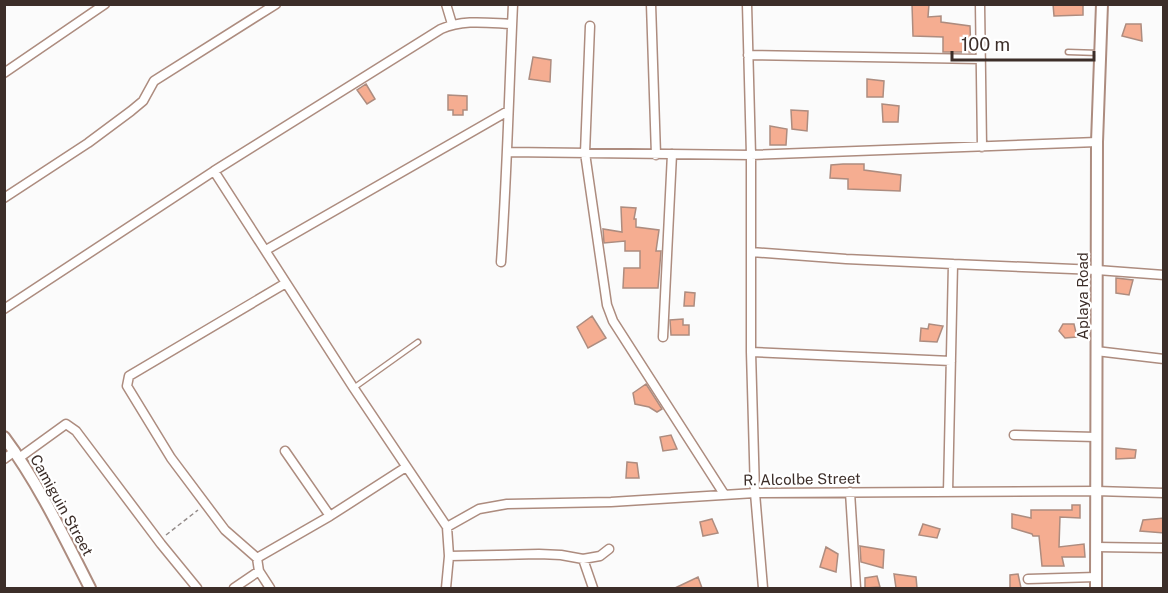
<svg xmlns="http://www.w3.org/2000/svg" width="1168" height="593" viewBox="0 0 1168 593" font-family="'Public Sans',sans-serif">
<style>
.building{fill:#f5ad91;stroke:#ad8c7f;stroke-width:1.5}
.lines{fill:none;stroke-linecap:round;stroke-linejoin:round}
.lane-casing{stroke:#ad8c7f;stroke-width:7}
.street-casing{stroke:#ad8c7f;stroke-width:11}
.secondary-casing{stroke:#ad8c7f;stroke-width:14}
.path{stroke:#938b89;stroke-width:1.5;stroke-dasharray:4.5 3;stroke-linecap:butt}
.lane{stroke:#fff;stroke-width:4}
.street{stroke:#fff;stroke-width:8}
.secondary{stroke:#fff;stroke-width:10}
.labels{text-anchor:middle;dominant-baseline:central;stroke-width:4.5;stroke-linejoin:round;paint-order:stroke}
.street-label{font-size:15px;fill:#3c2e29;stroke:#fff}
</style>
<rect width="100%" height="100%" fill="#fbfbfb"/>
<path class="building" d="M912,4h17l-1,13 13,-1v6l29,4 1,26h-28v-15l-30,-1z
M1053,4h30v11l-29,1z
M1126,24h15l1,17 -20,-5z
M533,57l18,3 -1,22 -21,-3z
M867,79l17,2 -1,16h-16z
M366,84l9,15 -8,5 -10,-14z
M448,95l19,1v14h-4v5h-10v-5h-5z
M882,104l17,2 -1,16h-15z
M791,110l17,1 -1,20 -15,-2z
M770,126l17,3 -1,16h-16z
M843,164h21v6l37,5 -1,16 -52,-2v-10l-18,-1 1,-13z
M621,207l15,1 -2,11h2v8l23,3 -3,21h5l-3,37h-35l1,-20h16v-17h-15v-10l-21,2 -1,-14 19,3z
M1116,278l17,2 -4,15 -13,-2z
M685,292l10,1 -1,13h-10z
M592,316l14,22 -18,10 -11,-21z
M683,319v6h6v10h-18l-1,-15z
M929,324l14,2 -6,16 -17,-1 1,-13 7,1z
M1063,324h11l3,13 -12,1 -6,-7z
M646,384l16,25 -5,3 -8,-5 -14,-3 -2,-11z
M671,435l6,14 -14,2 -3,-14z
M1116,448l20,2 -1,8 -19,1z
M627,462l10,1 2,15h-13z
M1072,505h8v13l-20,-1 -1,30 25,-3 1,13h-23l2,9h-22l-3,-30h-6l-1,-2 -20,-6v-14l19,4v-8h41z
M1164,518v15l-24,-2 3,-11z
M712,519l6,14 -15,3 -3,-14z
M923,524l17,5 -3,9 -18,-3z
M860,546l24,4 -1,18 -22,-6z
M826,547l12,7 -2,18 -16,-5z
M894,574l22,3 1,11h-21z
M1018,574l3,14h-11v-13z
M877,576l3,11 -15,1v-10z
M698,577l4,11h-27z"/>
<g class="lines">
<defs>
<path id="lane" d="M1068,52l31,1
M355,387l63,-45"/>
<path id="street" d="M446,4l6,20
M651,4l5,151
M747,4l4,151v197l4,141 8,95
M980,4l2,143
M590,26l-5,127 22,152 6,16 111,173
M748,55l233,4
M4,73l101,-69
M508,152l243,3 346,-13
M214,171l139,216 94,140 2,29 -3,32
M4,198l84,-55 43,-32 12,-10 11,-20 122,-77
M266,250l242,-139
M751,252l95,7 107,5
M501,262c6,-86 8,-171 12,-258
M4,309l210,-138 227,-142c23,-10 47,-6 71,-5
M663,337l9,-183
M1096,351l68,8
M751,352l200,9
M1014,435l82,2
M285,451l45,65
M19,458l47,-34 10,7 85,113 36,44
M4,459l11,-8
M850,492l6,96
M948,492l5,-228 144,6 67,5
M447,527l32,-18 28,-5 104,-2 144,-9 341,-2 68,2
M1096,547l68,1
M449,556l90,-2 22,1 22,4 17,-3 9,-7
M257,558l73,-42 76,-49
M583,559l10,29
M1028,579l68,-2
M234,588l25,-17
M270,588l-11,-17 -2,-13 -32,-28 -54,-72 -44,-72 2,-10 157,-93"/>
<path id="secondary" d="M4,437c35,47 60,100 86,151
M1096,588l1,-446 5,-138"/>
</defs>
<use href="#lane" class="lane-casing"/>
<use href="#street" class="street-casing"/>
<use href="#secondary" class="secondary-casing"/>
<path class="path" d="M166,535l32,-25"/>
<use href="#lane" class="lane"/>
<use href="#street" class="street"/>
<use href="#secondary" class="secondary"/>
</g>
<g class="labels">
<g class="street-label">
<text transform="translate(1082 296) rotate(-90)">Aplaya Road</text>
<text transform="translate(802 479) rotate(-1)">R. Alcolbe Street</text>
<text transform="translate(62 505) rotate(61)">Camiguin Street</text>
</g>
</g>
<rect width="1168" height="593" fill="none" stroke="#3c2e29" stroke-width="12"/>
<path d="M952 51v9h142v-9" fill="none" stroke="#3c2e29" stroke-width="3"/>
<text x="961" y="51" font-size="18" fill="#3c2e29" stroke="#ffffff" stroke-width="4.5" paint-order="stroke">100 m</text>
</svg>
